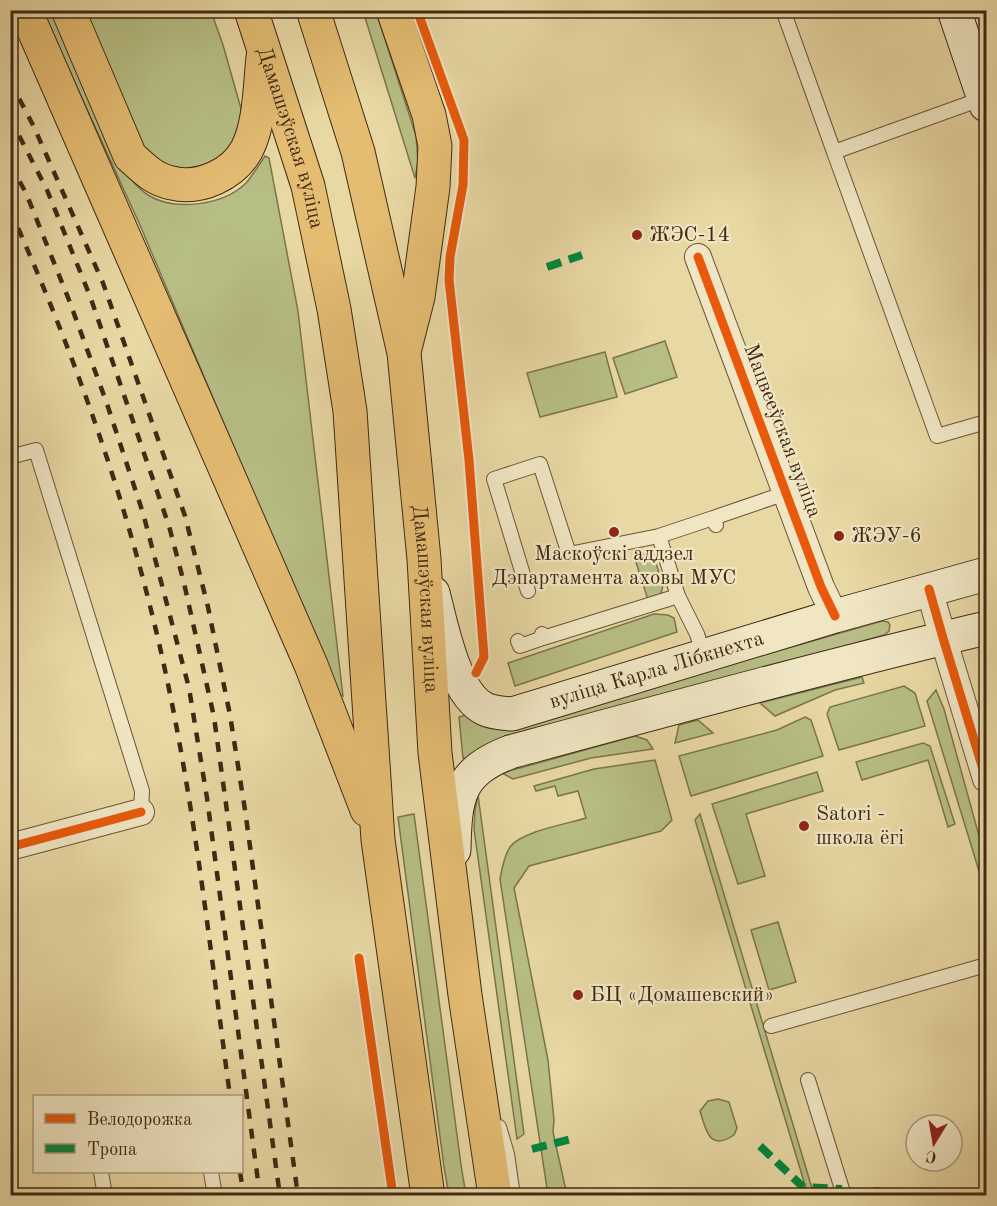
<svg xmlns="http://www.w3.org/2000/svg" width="997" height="1206" viewBox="0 0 997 1206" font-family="'Old Standard TT',serif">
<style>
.green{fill:#b7be85;stroke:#7c744c;stroke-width:1.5}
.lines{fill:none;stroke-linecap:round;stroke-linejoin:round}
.service-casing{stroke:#6a5538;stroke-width:16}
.minor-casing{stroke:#6a5538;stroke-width:28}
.secondary-casing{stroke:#402914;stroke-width:35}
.primary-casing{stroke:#402914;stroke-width:35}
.service{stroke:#f0e6c4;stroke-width:14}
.minor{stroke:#f0e6c4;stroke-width:26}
.secondary{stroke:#f0e6c4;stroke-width:33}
.primary{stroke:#e4bc72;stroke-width:33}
.rail{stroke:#402914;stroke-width:4.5;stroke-dasharray:10 10;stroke-linecap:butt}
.quiet{stroke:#00873e;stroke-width:8;stroke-dasharray:15 8;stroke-linecap:butt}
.cycleway-casing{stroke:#f0e6c4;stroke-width:13}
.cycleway{stroke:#e8590c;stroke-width:9}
.poi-dot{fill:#8f2418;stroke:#f0e6c4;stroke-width:2}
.labels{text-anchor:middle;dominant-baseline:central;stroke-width:4.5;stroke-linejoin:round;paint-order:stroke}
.street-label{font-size:21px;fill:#402914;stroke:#f0e6c4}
.poi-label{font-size:21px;fill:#402914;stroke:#f0e6c4;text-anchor:start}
</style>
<rect width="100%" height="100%" fill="#e8d8a4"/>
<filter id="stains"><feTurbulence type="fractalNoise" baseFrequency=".00333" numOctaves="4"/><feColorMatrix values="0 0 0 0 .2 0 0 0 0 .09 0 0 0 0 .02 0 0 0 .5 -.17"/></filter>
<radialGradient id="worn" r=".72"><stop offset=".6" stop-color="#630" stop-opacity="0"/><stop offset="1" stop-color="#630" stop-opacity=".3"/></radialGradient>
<path class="green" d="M42,11h10l76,165c6,7 12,14 20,19 27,17 76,10 98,-12 7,-8 13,-18 19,-27l4,2 29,153 45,385 -5,-2 -198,-469z
M82,11h129l12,34 19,67 -6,39 -44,24 -34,-13 -18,-17z
M363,11h13l40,125 2,26 -3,16z
M665,341l12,36 -52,17 -12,-36z
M605,352l12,45 -77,20 -13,-44z
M641,554l5,1 9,5 8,25 -2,9 -13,6 -14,-44z
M654,614l14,1 6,3 3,14 -162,54 -7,-23z
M882,621l6,1 2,3 -1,6 -5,4 -396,112 -21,13 -4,-2 -4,-41 7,-2 37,15z
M862,677l2,6 -29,7 -60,26 -15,-13z
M904,686l11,7 10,33 -86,24 -12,-36 3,-7z
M936,690l8,19 42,152v33l-59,-193z
M805,717l6,3 12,36 -132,40 -12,-40 98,-26z
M698,720l15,13 -38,10 4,-18z
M635,736l12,4 6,9 -62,9 -78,21 -11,-6z
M923,743l7,3 25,78 -7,3 -20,-67 -66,20 -6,-18z
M655,760l17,60 -11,11 -132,35 -15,22 34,172 6,60 -1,12 14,63h-19l-48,-316c2,-11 4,-23 10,-32 12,-16 57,-23 76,-29l-8,-27 -20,5 -3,-10 -19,5 -2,-5 60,-17z
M817,772l6,19 -77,23 19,62 -27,8 -26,-80z
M478,795l46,339 -7,5 -43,-310 1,-19z
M414,814l47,351 5,30h-17l-5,-28 -46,-350z
M700,814l114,381h-6l-113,-375z
M778,922l18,60 -27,8 -18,-60z
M718,1099l11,3 8,26 -3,7c-25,17 -28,-5 -34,-24l8,-10z"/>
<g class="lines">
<defs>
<path id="service" d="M783,10l51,142
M984,98l-150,54 103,284 49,-14
M10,457l26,-7 106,341 -1,21
M713,518l73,-25
M528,591l-34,-112 46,-15 29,90 90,-18
M542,634l1,4 135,-42
M518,641l2,5 23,-8
M704,656l-7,-22 -19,-38 -19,-60 54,-18 3,7
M771,1026l215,-61
M808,1080l34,109 4,7
M499,1127l8,27 6,42
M101,1172l4,24
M211,1172l4,24
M874,1196l3,-1"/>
<path id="minor" d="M698,257l123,330 14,29
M929,589l14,49 43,141
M10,847l131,-35"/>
<g id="secondary">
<path d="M954,10l32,95"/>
<path id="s1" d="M433,593c8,30 21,102 52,116 8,4 18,4 27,5l323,-98 151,-42"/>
<path d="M454,850c1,-53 4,-78 56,-98 159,-43 317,-86 476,-124"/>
</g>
<g id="primary">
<path d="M25,10l286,655 56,145"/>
<path d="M68,10l62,146c12,11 24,24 42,27 28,7 62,-9 75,-34 13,-25 13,-64 16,-92"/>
<path id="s2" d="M251,10l57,176 26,123 16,102 28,429 50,356"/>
<path id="s3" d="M313,10l45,142 46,201 20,206 11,194 30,242 30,201"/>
<path d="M393,10l36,105 6,31 -2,41 -15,110 -13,51"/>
</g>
</defs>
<use href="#service" class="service-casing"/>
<use href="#minor" class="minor-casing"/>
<use href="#secondary" class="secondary-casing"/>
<use href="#primary" class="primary-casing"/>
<use href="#service" class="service"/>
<use href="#minor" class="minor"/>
<use href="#secondary" class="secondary"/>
<use href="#primary" class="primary"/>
<path class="rail" d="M10,81l24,46 69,156 82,233 23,91 22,108 15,95 53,386
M10,118l37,72 43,106 79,230 15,57 30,134 66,479
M10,164l16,29 43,107 37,101 37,112 46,175 18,110 53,398
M10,210c58,129 107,263 141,400 40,159 57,324 79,486
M240,1172l4,24"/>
<path class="quiet" d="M547,267l35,-12
M760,1146l43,41 39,2
M532,1149l39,-10"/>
<defs>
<path id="cycleway" d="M417,10l47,130 -1,45 -13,72 -1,23 20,180 15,197 -8,16
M698,257l123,330 14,29
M929,589l14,49 43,141
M10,847l131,-35
M359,958l34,238"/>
</defs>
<use href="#cycleway" class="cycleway-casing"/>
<use href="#cycleway" class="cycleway"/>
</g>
<g class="poi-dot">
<circle cx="637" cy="235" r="6"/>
<circle cx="614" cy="532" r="6"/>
<circle cx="839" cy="536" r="6"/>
<circle cx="804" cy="826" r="6"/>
<circle cx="578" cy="995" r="6"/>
</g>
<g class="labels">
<g class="street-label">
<text stroke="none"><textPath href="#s2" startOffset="134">Дамашэўская вуліца</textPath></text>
<text transform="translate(782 431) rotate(69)">Мацвееўская вуліца</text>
<text stroke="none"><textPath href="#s3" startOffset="602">Дамашэўская вуліца</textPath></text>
<text stroke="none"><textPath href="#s1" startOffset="309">вуліца Карла Лібкнехта</textPath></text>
</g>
<g class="poi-label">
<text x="649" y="235">ЖЭС-14</text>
<text x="851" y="536">ЖЭУ-6</text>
<text x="614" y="554" text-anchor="middle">Маскоўскі аддзел<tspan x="614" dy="24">Дэпартамента аховы МУС</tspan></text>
<text x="816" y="814">Satori -<tspan x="816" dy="24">школа ёгі</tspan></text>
<text x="590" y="995">БЦ «Домашевский»</text>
</g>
</g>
<rect width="997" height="1206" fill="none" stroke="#e8d8a4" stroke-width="36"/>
<rect x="12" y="12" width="973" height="1182" fill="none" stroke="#402914" stroke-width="3"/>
<rect x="18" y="18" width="961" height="1170" fill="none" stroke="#402914" stroke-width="1.5"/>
<rect x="33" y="1095" width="210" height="78" fill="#f0e6c4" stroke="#aa9a7e" stroke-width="1.5"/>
<rect x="45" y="1114" width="30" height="9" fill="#e8590c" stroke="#aa9a7e" stroke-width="1.5"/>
<text x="87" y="1125" font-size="18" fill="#402914">Велодорожка</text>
<rect x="45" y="1144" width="30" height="9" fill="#00873e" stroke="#aa9a7e" stroke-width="1.5"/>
<text x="87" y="1155" font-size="18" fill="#402914">Тропа</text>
<g transform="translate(934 1143) rotate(191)"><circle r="28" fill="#f0e6c4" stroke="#aa9a7e" stroke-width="1.5"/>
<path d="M0-4.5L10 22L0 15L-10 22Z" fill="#8f2418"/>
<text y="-9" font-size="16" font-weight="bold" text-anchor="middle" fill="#402914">С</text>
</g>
<rect width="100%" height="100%" filter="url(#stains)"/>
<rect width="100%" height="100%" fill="url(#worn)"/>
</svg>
